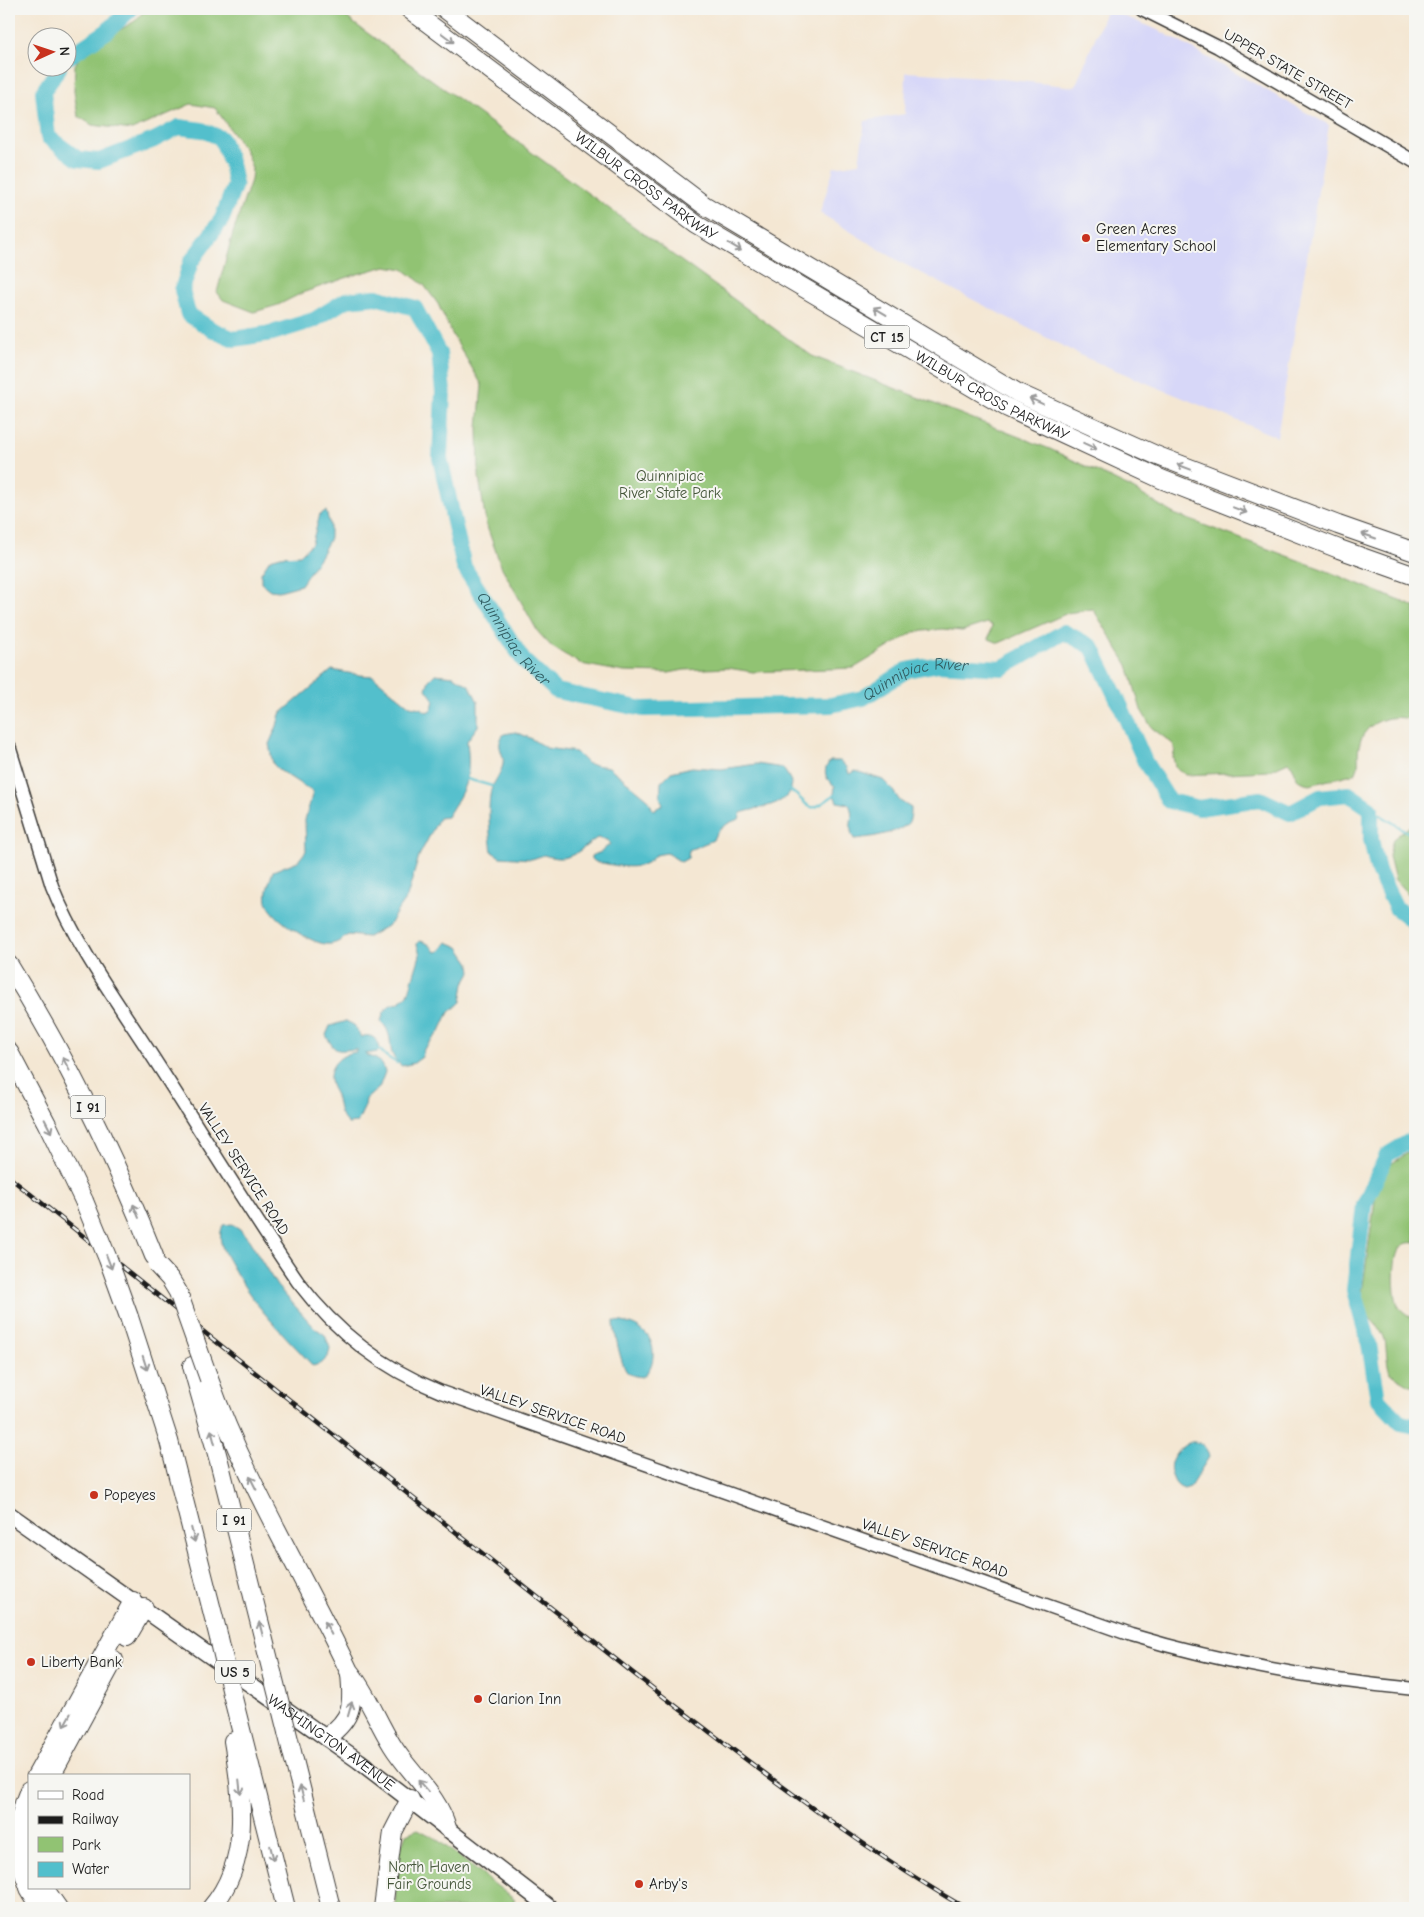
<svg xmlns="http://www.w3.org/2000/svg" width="1424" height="1917" viewBox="0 0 1424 1917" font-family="'Comic Neue',sans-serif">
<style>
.built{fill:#d7d7f8}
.park{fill:#91c373;stroke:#567048}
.water{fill:#52bfcc;stroke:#376e74}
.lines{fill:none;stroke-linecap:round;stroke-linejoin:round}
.stream{stroke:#52bfcc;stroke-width:2.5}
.river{stroke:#52bfcc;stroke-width:16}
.minor-casing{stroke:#3c3a37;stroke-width:15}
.major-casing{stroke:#3c3a37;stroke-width:18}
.highway-casing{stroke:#3c3a37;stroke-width:20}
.minor{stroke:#fff;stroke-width:12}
.major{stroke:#fff;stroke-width:15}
.highway{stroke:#fff;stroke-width:18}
.rail-casing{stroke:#1c1c1c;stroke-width:4.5}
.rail{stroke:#f6f6f2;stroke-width:2.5;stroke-dasharray:8;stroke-linecap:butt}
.highway-bridge-casing{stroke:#3c3a37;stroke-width:20;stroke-linecap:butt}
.highway-bridge{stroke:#fff;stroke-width:18}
.oneway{stroke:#999}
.poi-dot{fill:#c8321e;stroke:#f6f6f2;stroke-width:2}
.labels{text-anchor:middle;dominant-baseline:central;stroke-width:4;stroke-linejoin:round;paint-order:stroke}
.shield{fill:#f6f6f2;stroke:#5d5d5c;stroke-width:1}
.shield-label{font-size:14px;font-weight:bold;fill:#1c1c1c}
.street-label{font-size:15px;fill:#1c1c1c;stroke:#f6f6f2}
.poi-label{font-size:15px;fill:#1c1c1c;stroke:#f6f6f2;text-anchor:start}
.park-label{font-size:15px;fill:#45563a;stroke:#f6f6f2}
.water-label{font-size:16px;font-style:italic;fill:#325d62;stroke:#f6f6f2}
</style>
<rect width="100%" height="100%" fill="#f6f6f2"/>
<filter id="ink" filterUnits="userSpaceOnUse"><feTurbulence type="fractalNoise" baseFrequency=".02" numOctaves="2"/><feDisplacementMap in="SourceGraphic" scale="10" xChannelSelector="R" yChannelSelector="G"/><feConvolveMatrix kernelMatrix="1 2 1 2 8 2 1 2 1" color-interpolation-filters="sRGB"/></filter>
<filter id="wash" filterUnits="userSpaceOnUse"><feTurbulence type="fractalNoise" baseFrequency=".0096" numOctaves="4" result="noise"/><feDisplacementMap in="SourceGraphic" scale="20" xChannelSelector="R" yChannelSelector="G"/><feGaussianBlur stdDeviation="1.12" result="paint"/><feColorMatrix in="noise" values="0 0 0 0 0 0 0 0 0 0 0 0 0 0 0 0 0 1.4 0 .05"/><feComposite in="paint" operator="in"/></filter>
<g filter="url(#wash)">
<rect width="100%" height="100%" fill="#f4e7d3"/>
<path class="built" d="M1107,9l53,22 169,94 -52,312 -193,-80 -182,-94 -82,-50 14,-46 25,-4 6,-42 40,-7 1,-42 78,5 91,10z"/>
<path class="park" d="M146,9h191l18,15 457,332 238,93 81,39 43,26 148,55 93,38v114c-21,-9 -51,-1 -56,25 -2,10 1,18 -3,27l-46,12 -12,-5 -6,-15 -4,-3 -20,9 -82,4 -11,-8 -2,-10 2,-7 -2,-6 -21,-16 -11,-18 -13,-45 -35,-56 -25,4 -69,30 -10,-4 3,-14 -5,-2 -25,8 -19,-2 -29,3 -60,36 -101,4 -25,-4 -44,2 -15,3 -45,-1 -43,-8 -29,-17 -14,-15 -37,-66 -15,-42 -7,-47 -1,-50 4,-42 -29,-49 -15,-32 -14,-19 -21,-16 -17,-3 -32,9 -52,18 -24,12 -24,7 -31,-12 -6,-8 16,-59 18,-53 1,-12 -7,-18 -30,-42 -24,-4 -59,26 -40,-5 -14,-9 -4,-25 1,-26 7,-13 53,-31z
M1415,822v80l-20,-22 -6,-24 4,-17z
M1415,1148v95c-5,-1 -10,0 -14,4 -9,9 -8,46 -3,58 2,6 12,11 17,15v65h-5l-20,-12c-4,-13 -3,-22 -5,-33 -3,-12 -18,-24 -25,-33l15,-107 -1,-18 4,-5 7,-9z
M418,1829l17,9 80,62 -10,8h-110l2,-50 9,-24z"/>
<path class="water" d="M326,511l4,14v13l-9,17 -20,30 -22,6 -9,-1 -9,-7v-10l9,-14 11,-3 19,-1 12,-12 8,-29z
M332,670l27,5 14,1 37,30 10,2 7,4 5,-3 2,-9 -8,-11 3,-9 6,-6 19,2 16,10 8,16v24l-11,15c4,38 0,44 -20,76l-8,1 -20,38 -12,41 -8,11 -10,17 -21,12 -20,-2c-6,5 -13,10 -22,9 -16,-1 -55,-26 -59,-42 -2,-11 3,-21 6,-31l25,-10 8,-10 -1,-31 8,-28 -34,-22 -6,-6 -4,-20 8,-18 3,-12z
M516,732l14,6 16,10 30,4 12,12 21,3 39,32 5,11 10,-5 -3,-8 1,-15 10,-10 21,-5 29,2 36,-5 26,4c2,4 7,10 8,14 5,23 -37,26 -50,31l-2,6c-10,3 -23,10 -26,21l-24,10 -1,8 -7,4 -14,-9 -12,2c-13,19 -39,10 -59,7l-5,-3v-3l10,-4 9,-8 -3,-4 -10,-2c-19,13 -28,26 -53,17l-12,4 -32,-2 -8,-5c-2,-14 -6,-54 1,-67 4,-7 8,-12 10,-21 2,-12 -9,-17 1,-30z
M830,761h10l7,6 2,7 7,-3 27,9 8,8 9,13 11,7c0,6 0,14 -6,18 -12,8 -37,12 -51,13 -8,-13 2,-21 -5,-35l-12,-2 -3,-7 1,-9c-10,-7 -13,-15 -5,-25z
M419,941c8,1 12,4 16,11l5,-1 7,-9 12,5 11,16 1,9 -7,12 -3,18 -13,12 -8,17 -16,18 -2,8 -8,6 -12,3c-15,-11 -9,-21 -14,-34 -1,-4 -5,-8 -7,-11l3,-9 6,-7 9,-2 9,-8 12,-40 -3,-11z
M346,1021l8,4 7,12c10,-4 18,2 19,13l-2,2 -13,2 11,5 6,5 3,8 -6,16 -13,11 -1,7 -8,17 -9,1c-11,-12 -8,-14 -12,-28 -1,-4 -4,-7 -5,-11 -5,-18 9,-31 25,-33l1,-2c-19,-2 -20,7 -31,-15l4,-9z
M232,1224l8,5 9,11 28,46 37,41 11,8 5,13 -2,9 -6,6 -9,3c-31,-34 -57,-57 -80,-98 -8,-15 -17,-26 -10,-43z
M614,1321c11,1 21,3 30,11 13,11 12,36 -2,45 -5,-1 -11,-1 -15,-5 -6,-7 -13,-41 -13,-51z
M1191,1442c10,-1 16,5 18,15l-19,30 -6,2c-6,-2 -9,-5 -11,-11 -8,-16 4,-30 18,-36z"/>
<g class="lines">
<path class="stream" d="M467,779l25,7
M790,790c23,16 15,27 44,5
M1371,809l38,24 6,-3
M380,1050l7,7 10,6"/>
<g class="river">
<path d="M68,57l38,-25 25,-23"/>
<path id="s1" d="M59,68l-16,24 5,45 30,22 21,2 55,-21 25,-13 23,3 19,8 10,25 4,21 -13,35 -31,43 -9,28 6,24 23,15 23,10 38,-6 42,-13 32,-20 30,-3 39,11 24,45 4,39 -3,66 24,109 59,93 33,31 87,18 188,-4 32,-7 44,-28 32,-6 63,4 62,-36 28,15 30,62 23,53 24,39 30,7 61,-9 30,14 30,-16 29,-3 22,15v30l7,32 18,37 19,15"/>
<path d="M1415,1138l-28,17 -23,50 -10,85 15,54 9,55 23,24 14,3"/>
</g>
</g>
</g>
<g filter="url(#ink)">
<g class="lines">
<defs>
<path id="minor" d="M1142,9l76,38 197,115
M9,746l43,140c24,61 69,121 104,176 48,74 93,149 142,220 39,51 84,86 143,110l690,243c93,28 188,45 284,54"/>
<g id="major">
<path id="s2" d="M9,1514l350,247 191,147"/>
</g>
<g id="highway">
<path id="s3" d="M409,9l288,216 309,182 155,72 178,70 76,27"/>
<path d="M445,9l259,196 314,188 140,63 180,69 77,27"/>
<path d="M9,965c57,92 105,190 145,291"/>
<path d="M9,1052l38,72 37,77"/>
<path d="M129,1317l40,124 50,197"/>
<path d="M192,1366l27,95 54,215"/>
<path d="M209,1379c36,102 94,195 140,292 18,22 28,50 43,74 17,28 47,51 55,83"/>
<path d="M127,1637l17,-29"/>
<path d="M232,1694l54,214"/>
<path d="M287,1732l44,176"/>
<path d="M327,1737c26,-19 26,-32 23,-63"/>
<path d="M36,1776l97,-175"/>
<path d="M51,1776l63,-116"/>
<path d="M29,1790c-14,32 -14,65 0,97"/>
<path d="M29,1888l12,20"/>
<path d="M44,1888l14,20"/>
<path d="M211,1908c40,-47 32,-110 22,-167"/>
<path d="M383,1908l10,-76 17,-33"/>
</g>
</defs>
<use href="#minor" class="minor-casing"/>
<use href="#major" class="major-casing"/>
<use href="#highway" class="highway-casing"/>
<use href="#minor" class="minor"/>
<use href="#major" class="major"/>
<use href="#highway" class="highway"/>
<defs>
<path id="rail" d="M9,1177l624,496c107,83 215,166 332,235"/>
</defs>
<use href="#rail" class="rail-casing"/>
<use href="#rail" class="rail"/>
<defs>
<path id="highway-bridge" d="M84,1201l24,58 21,58
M157,1265l13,14 8,13 31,87
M219,1638l13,56
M273,1676l14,56"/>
</defs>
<use href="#highway-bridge" class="highway-bridge-casing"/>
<use href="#highway-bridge" class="highway-bridge"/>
</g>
<defs><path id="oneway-shaft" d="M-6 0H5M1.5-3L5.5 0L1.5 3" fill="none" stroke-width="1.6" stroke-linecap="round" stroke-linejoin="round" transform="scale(1.25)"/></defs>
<g class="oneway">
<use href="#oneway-shaft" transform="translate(448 38) rotate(37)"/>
<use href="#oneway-shaft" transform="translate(735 247) rotate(31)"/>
<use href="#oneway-shaft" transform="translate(880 311) rotate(-149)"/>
<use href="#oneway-shaft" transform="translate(1036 401) rotate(-156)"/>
<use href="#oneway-shaft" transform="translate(1090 446) rotate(25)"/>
<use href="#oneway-shaft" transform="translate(1184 467) rotate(-159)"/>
<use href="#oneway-shaft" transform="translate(1240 510) rotate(21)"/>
<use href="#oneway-shaft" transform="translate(1369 536) rotate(-161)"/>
<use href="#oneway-shaft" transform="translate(66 1064) rotate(-118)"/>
<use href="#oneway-shaft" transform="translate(48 1126) rotate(63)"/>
<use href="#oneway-shaft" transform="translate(136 1211) rotate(-113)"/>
<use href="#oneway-shaft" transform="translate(109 1262) rotate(69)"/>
<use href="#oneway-shaft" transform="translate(145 1363) rotate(72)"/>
<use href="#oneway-shaft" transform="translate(213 1437) rotate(-105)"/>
<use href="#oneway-shaft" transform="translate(253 1483) rotate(-117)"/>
<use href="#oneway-shaft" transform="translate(193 1535) rotate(76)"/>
<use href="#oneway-shaft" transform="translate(328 1628) rotate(-117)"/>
<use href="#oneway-shaft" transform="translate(261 1629) rotate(-104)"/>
<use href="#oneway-shaft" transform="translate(350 1709) rotate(-74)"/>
<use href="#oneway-shaft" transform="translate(67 1720) rotate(119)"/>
<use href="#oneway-shaft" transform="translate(423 1786) rotate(-131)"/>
<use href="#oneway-shaft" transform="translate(240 1787) rotate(84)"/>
<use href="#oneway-shaft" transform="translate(302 1793) rotate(-104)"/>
<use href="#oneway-shaft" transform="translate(272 1853) rotate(76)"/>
</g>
</g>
<g class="poi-dot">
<circle cx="1086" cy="238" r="5"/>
<circle cx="94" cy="1495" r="5"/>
<circle cx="31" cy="1662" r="5"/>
<circle cx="478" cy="1699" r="5"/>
<circle cx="639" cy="1884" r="5"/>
</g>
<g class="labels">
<g class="shield">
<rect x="864.5" y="325.5" width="45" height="23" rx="4"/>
<rect x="70.5" y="1095.5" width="35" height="23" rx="4"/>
<rect x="216.5" y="1508.5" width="35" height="23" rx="4"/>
<rect x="215" y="1660.5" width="40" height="23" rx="4"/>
</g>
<g class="shield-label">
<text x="887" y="337">CT 15</text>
<text x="88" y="1107">I 91</text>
<text x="234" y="1520">I 91</text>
<text x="235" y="1672">US 5</text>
</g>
<g class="street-label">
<text transform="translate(1288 69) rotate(30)">UPPER STATE STREET</text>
<text stroke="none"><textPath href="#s3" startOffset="296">WILBUR CROSS PARKWAY</textPath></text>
<text stroke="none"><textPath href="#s3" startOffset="701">WILBUR CROSS PARKWAY</textPath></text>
<text transform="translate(244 1169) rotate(57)">VALLEY SERVICE ROAD</text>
<text transform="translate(553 1414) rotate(19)">VALLEY SERVICE ROAD</text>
<text transform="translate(935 1548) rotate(19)">VALLEY SERVICE ROAD</text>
<text stroke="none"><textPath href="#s2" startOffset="395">WASHINGTON AVENUE</textPath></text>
</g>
<g class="poi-label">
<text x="1096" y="229">Green Acres<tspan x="1096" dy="17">Elementary School</tspan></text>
<text x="104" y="1495">Popeyes</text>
<text x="41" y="1662">Liberty Bank</text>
<text x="488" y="1699">Clarion Inn</text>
<text x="649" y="1884">Arby's</text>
</g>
<g class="park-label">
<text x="670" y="476">Quinnipiac<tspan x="670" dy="17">River State Park</tspan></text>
<text x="429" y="1867">North Haven<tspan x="429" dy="17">Fair Grounds</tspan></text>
</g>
<g class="water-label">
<text stroke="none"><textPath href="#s1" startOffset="1055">Quinnipiac River</textPath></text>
<text stroke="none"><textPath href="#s1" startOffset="1490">Quinnipiac River</textPath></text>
</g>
</g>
<rect width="1424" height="1917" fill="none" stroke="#f6f6f2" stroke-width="30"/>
<rect x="28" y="1774" width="162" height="115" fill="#f6f6f2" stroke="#9f9f9c"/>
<rect x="38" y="1791" width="25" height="8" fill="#ffffff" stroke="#9f9f9c"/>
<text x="72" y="1800" font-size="15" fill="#1c1c1c">Road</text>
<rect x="38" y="1816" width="25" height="8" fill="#1c1c1c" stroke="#9f9f9c"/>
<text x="72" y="1824" font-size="15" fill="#1c1c1c">Railway</text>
<rect x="38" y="1837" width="25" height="15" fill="#91c373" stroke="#9f9f9c"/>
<text x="72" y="1850" font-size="15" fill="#1c1c1c">Park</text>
<rect x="38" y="1862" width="25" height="15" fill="#52bfcc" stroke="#9f9f9c"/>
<text x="72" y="1874" font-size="15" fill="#1c1c1c">Water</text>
<g transform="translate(52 52) rotate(87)"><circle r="24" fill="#f6f6f2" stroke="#9f9f9c"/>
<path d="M0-4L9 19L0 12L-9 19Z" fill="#c8321e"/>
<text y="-8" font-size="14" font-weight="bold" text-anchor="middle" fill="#1c1c1c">N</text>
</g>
</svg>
